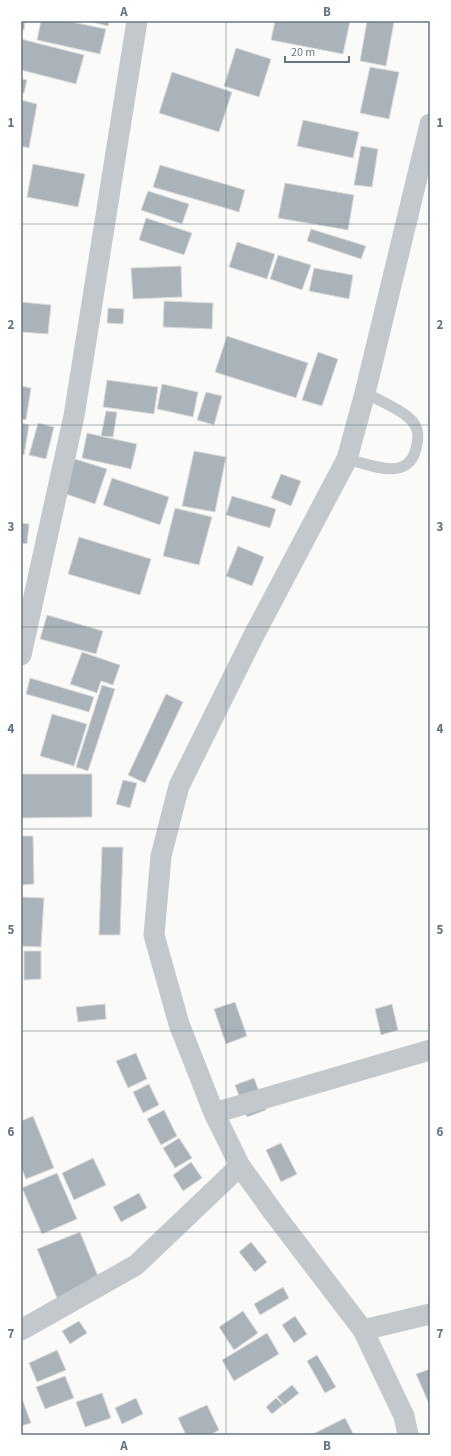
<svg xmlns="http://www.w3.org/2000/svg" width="451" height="1456" viewBox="0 0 451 1456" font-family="'Source Sans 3',sans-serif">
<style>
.building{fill:#aab3b9;stroke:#dcdcda}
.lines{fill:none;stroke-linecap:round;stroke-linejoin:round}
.service{stroke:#c3c8cc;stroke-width:11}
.minor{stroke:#c3c8cc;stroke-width:21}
.grid{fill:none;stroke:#657683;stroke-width:1;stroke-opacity:0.55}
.neatline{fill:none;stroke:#657683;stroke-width:1.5}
.grid-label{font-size:13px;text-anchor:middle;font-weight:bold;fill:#657683}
</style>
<rect width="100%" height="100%" fill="#fafaf8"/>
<path class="building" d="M21,21h4l-1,9h-3z
M41,21h26l39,8 -6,25 -63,-14z
M88,21h21l-1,5z
M275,21h75l-7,33 -72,-14z
M367,21l27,1 -8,44 -26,-5z
M21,39l63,16 -8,29 -55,-14z
M236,48l35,11 -12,38 -35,-11z
M370,67l29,5 -10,47 -29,-6z
M172,72l60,20 -13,40 -60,-19z
M21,79l6,1 -3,13h-3z
M21,100l16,4 -8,44 -8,-2z
M303,120l56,12 -6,26 -56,-12z
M361,146l17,3 -6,38 -18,-2z
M33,164l52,10 -7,33 -51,-10z
M160,165l85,25 -6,22 -86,-25z
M285,183l69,12 -6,35 -70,-12z
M148,191l41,13 -7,20 -41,-14z
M146,218l46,15 -8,22 -45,-15z
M311,229l55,17 -5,13 -54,-18z
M237,242l38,12 -8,25 -38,-12z
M278,255l33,10 -9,25 -32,-11z
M181,266l1,31 -49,2 -2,-31z
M314,268l39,7 -4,24 -40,-8z
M164,301l49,2 -1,26 -49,-2z
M21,302l30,3 -3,29 -27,-2z
M108,308l16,1 -1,15 -16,-1z
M227,336l81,27 -12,35 -81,-26z
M318,352l20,7 -16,47 -20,-6z
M107,380l51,7 -4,27 -51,-7z
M162,384l36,8 -5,25 -36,-8z
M21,386l10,2 -5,32 -5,-1z
M206,392l16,4 -8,29 -17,-5z
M106,411l11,1 -4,25 -12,-1z
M21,423l8,2 -5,30 -3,-1z
M38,423l16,4 -8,32 -17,-4z
M87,433l50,11 -6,25 -49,-11z
M194,451l32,6 -11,55 -33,-6z
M75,459l32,10 -12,35 -32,-11z
M281,474l20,7 -10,25 -20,-8z
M112,478l57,19 -9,28 -57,-20z
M232,496l44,13 -6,19 -44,-13z
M175,508l37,9 -13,48 -36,-9z
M21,523l8,1 -2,20 -6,-1z
M79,537l72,22 -11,36 -72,-21z
M238,546l26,11 -12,29 -26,-10z
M47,615l56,16 -7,23 -56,-15z
M82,652l38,13 -7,20 -12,-4 -4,12 -27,-9z
M30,678l64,19 -5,15 -63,-18z
M102,685l13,4 -27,82 -12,-4z
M166,694l17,8 -38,81 -17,-8z
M52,714l35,10 -13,42 -34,-10z
M21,774h71v43l-71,1z
M123,780l14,3 -7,25 -14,-4z
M21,836h12l1,48 -13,1z
M102,847h21l-3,88h-21z
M21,897l23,1 -3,49 -20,-1z
M24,951h17v28l-17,1z
M235,1002l12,34 -21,8 -12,-35z
M105,1004l1,15 -28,3 -2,-15z
M392,1004l6,26 -17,5 -6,-26z
M136,1053l11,26 -19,9 -12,-27z
M254,1078l12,32 -19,7 -12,-32z
M149,1084l10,21 -16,8 -10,-21z
M164,1110l13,26 -16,9 -14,-26z
M33,1116l21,52 -28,11 -5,-12v-46z
M179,1138l13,20 -17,10 -12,-20z
M281,1143l16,31 -16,8 -15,-32z
M93,1158l13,27 -32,15 -12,-27z
M191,1162l11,16 -19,13 -10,-16z
M57,1173l20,46 -35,15 -20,-46z
M139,1193l8,15 -26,14 -8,-15z
M80,1232l20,49 -43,17 -20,-49z
M251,1242l16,20 -12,10 -16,-20z
M283,1287l6,11 -29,17 -6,-11z
M243,1311l15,22 -24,17 -15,-23z
M295,1316l12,18 -13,9 -12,-18z
M79,1321l8,12 -17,11 -8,-13z
M267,1333l12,21 -45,27 -12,-21z
M57,1350l9,20 -29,12 -8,-19z
M317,1355l19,32 -11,6 -18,-32z
M430,1369v37l-14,-32z
M65,1376l9,22 -29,11 -9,-22z
M292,1385l7,8 -15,12 -7,-8z
M102,1393l9,25 -26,9 -9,-25z
M21,1396l10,27 -10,3z
M136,1398l7,16 -21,10 -7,-16z
M276,1398l7,7 -11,9 -6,-7z
M207,1405l12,25 -9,5h-24l-8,-17z
M345,1418l9,17h-41v-1z"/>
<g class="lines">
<path class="service" d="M347,459c25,6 64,25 70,-15 2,-10 1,-18 -7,-25 -8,-9 -33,-20 -45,-26"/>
<path class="minor" d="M21,655l53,-239 63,-395
M214,1113l216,-63
M21,1330l115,-65 104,-99
M363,1330l67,-16
M408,1435l-4,-19 -41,-86 -87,-114 -36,-50 -26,-53 -35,-89 -25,-89 7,-79 18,-70 75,-151 93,-176 18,-66 65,-269"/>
</g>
<path class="grid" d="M226,21v1414M21,224h409M21,425h409M21,627h409M21,829h409M21,1031h409M21,1232h409"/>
<rect width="451" height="1456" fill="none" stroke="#ffffff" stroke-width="44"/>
<path d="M285 56v6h64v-6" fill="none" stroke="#657683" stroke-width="2"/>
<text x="291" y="56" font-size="12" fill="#657683" stroke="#ffffff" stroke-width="3" paint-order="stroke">20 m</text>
<rect x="22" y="22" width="407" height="1412" class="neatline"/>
<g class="grid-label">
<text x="124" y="16">A</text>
<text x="327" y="16">B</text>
<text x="11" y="127">1</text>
<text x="440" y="127">1</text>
<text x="11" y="329">2</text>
<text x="440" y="329">2</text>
<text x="11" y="531">3</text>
<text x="440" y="531">3</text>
<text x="11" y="733">4</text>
<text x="440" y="733">4</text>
<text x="11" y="934">5</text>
<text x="440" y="934">5</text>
<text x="11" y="1136">6</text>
<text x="440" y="1136">6</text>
<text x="11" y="1338">7</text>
<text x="440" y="1338">7</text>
<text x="124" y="1450">A</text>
<text x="327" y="1450">B</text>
</g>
</svg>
